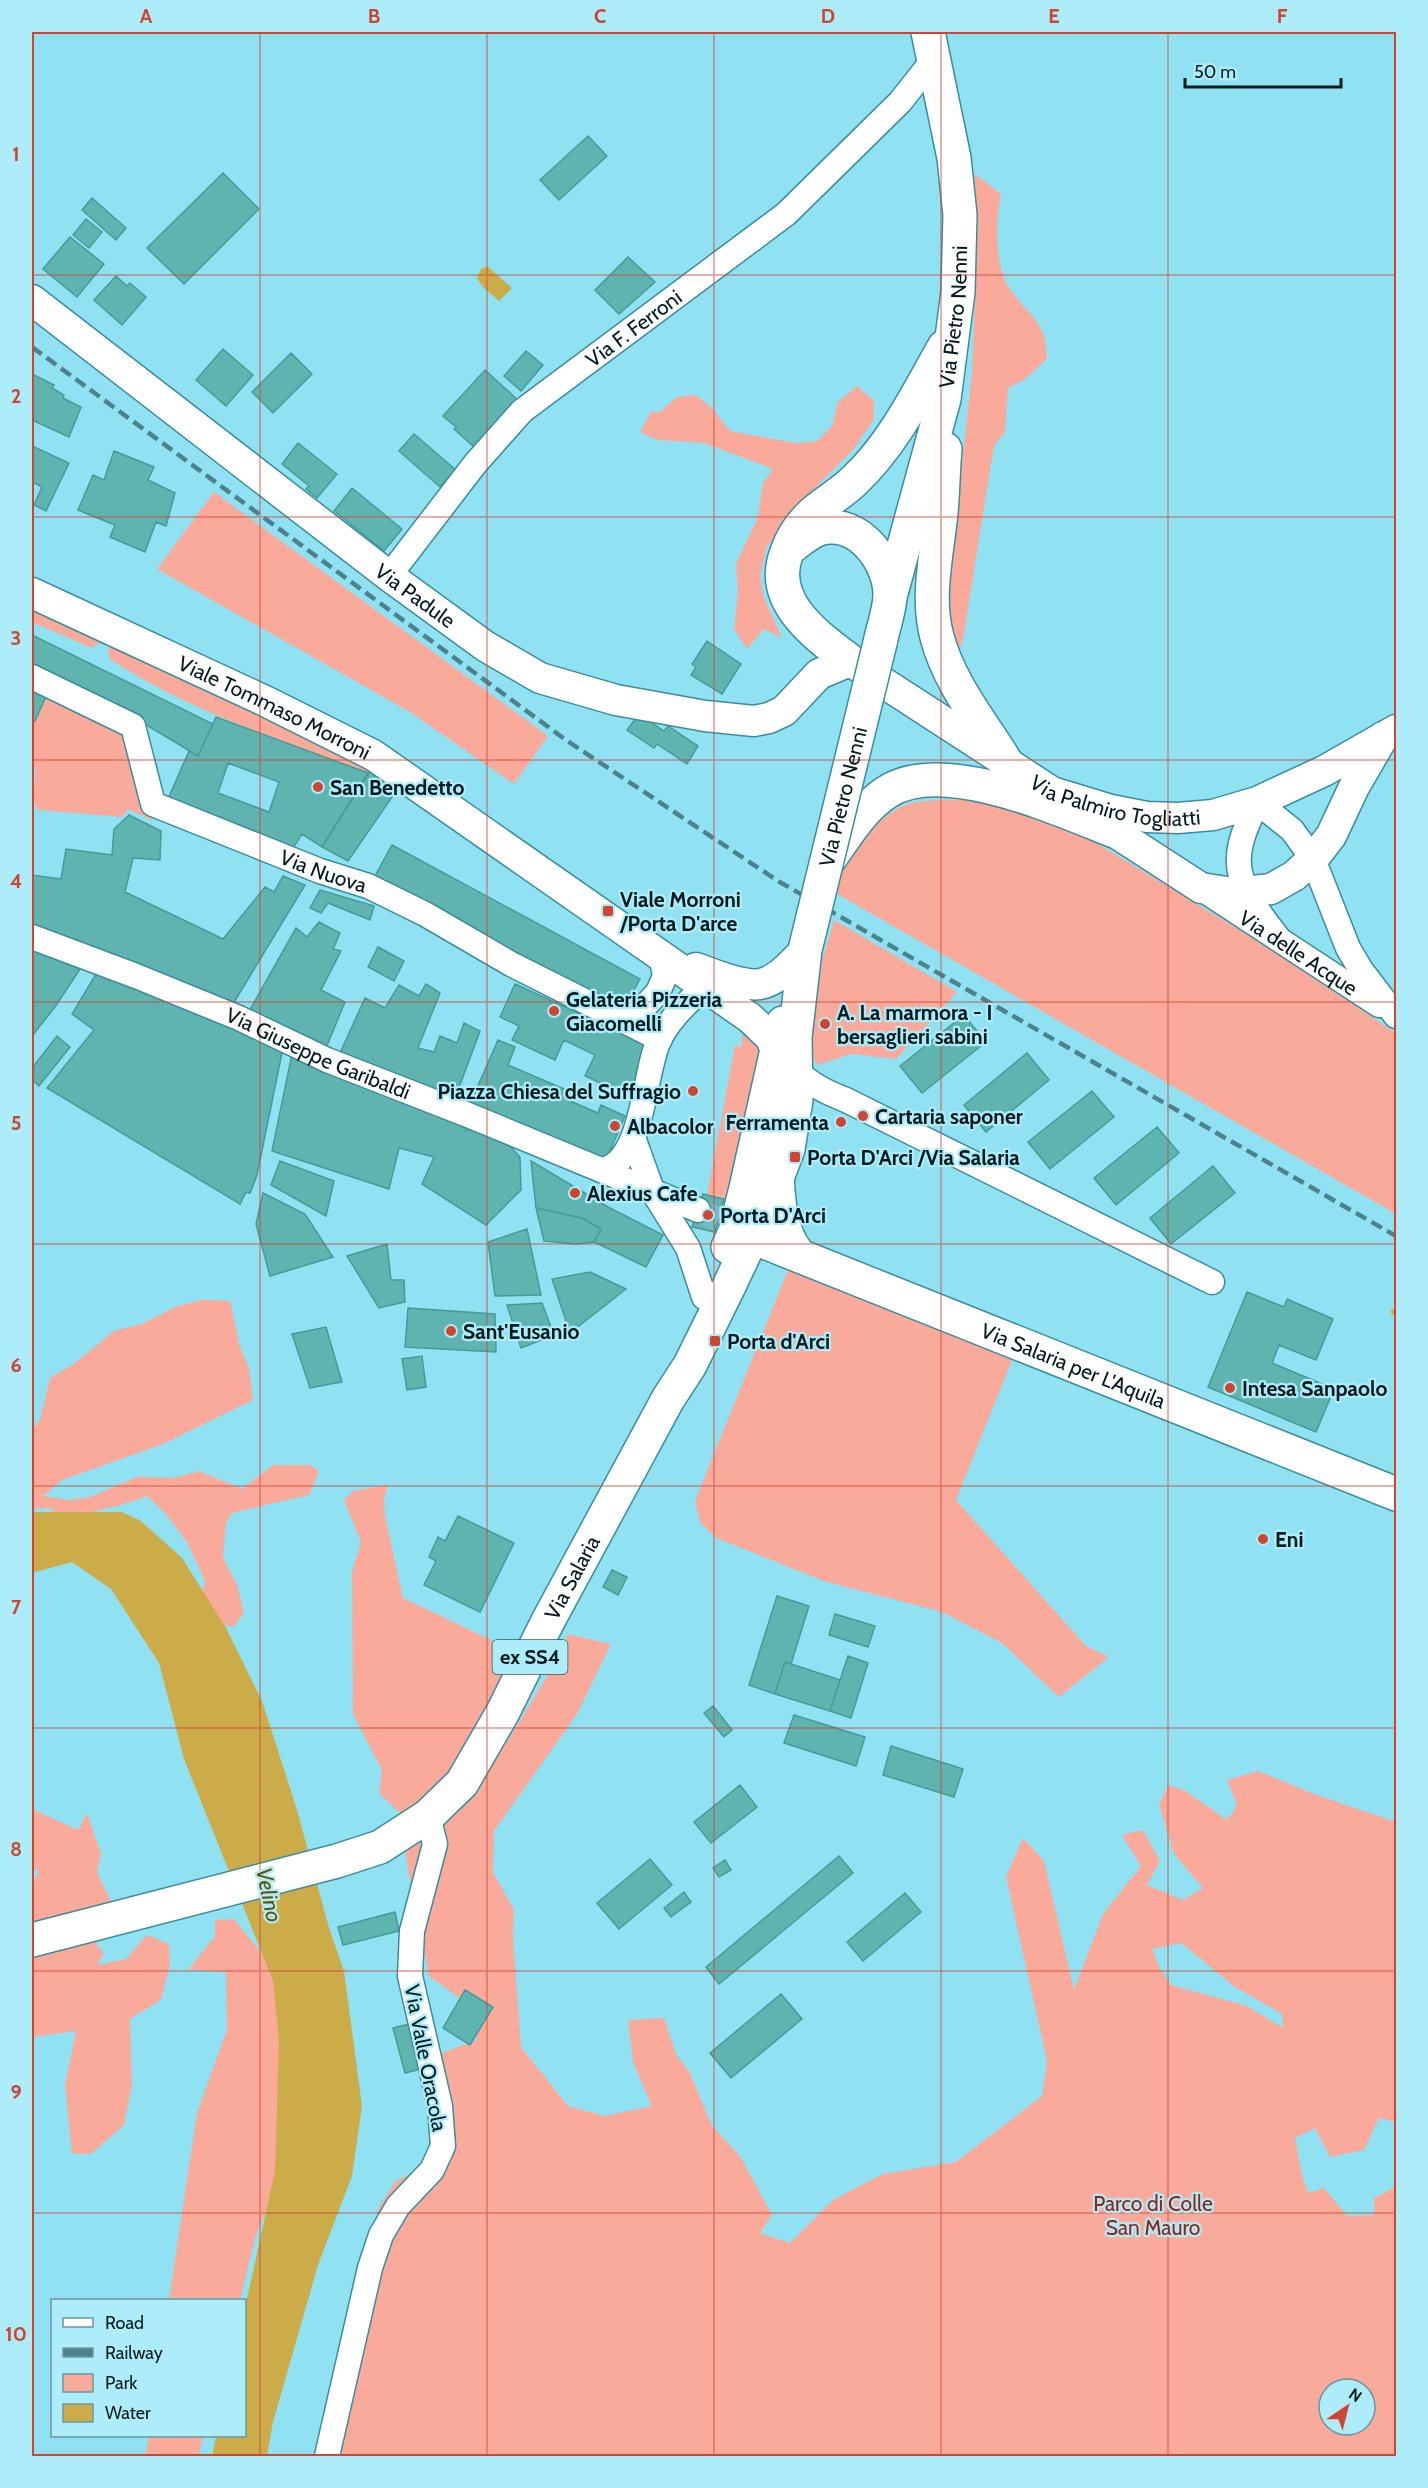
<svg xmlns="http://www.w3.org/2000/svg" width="1428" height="2488" viewBox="0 0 1428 2488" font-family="Cabin,sans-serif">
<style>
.green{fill:#faaa9b;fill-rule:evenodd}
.water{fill:#ccac48}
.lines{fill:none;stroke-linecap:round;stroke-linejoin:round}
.stream{stroke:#ccac48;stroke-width:6}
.building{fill:#5fb4af;stroke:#459b97;stroke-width:1.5;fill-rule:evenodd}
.minor-tunnel{stroke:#74bac8;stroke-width:24;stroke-dasharray:24 12;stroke-linecap:butt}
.minor-casing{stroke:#398d9c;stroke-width:27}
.tertiary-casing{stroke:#398d9c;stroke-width:33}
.secondary-casing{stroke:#398d9c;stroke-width:36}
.primary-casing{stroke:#398d9c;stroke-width:36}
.minor{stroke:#fff;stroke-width:24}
.tertiary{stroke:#fff;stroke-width:30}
.secondary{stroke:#fff;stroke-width:33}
.primary{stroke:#fff;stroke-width:33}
.rail{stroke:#4c828d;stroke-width:4.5;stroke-dasharray:12 6;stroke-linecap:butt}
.primary-bridge-casing{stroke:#398d9c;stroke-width:36;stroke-linecap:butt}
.primary-bridge{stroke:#fff;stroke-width:33}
.grid{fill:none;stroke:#d04430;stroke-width:1.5;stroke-opacity:0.55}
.poi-dot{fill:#d04430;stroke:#adecf9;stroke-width:2}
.labels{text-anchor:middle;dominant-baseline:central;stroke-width:4.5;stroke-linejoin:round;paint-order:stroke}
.shield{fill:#adecf9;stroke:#355a61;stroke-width:1.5}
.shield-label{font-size:20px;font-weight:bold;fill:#021b20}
.street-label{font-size:21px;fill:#021b20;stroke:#adecf9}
.poi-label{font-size:21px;font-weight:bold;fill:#021b20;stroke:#adecf9;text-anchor:start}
.park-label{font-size:21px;fill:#952212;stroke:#adecf9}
.water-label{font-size:22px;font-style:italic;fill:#665100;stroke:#adecf9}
.neatline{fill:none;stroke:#d04430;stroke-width:2}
.grid-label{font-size:20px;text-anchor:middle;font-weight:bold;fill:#d04430}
</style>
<rect width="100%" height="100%" fill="#90e2f2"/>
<path class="green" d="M975,174l26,20c-5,25 -7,69 7,92 10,16 26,28 34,45 4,8 4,19 5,28l-22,20 -17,9 -3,44 -11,14 -31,193 -3,10h-9l-6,-34 27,-242 6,-152 -5,-23z
M857,386l17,15v18l-21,31 -54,54 -19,30 -13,12 -7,29 3,20 19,43 -18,-9 -17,20 -13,-20 4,-36 -2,-29 22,-47 5,-34 10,-14 -69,-26 -46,-3 -18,-8 11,-20h9l17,-15 19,-2 17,14 17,22 65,12 21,-1 16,-16 6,-24z
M214,492l334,244 -34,48 -104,-72 -253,-143z
M32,608l341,158 -5,7c-89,-33 -179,-62 -258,-114l-2,-12 -5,-4 -7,1 -4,4 -60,-26z
M48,692l85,34 20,78 -2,16 -23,-11 -6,8 -84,-7 -5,-11 3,-31 -4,-2v-47l4,1z
M981,799l104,37 168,102 143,95v181l-564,-323c15,-30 44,-79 79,-88 20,-4 49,-3 70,-4z
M834,920l123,72 -61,67 -44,-5 -36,11 -12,-43z
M743,1033l10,7 9,13 -25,133 -13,13 -17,-3 28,-151 6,2z
M792,1260l222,95 -58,145 130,146 23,11 -50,40 -57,-54 -60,-31 -118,-31 -108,-43 -16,-16 -5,-21z
M201,1300l29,1 10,46 9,21 4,32 -90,44 -101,36 -19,16 26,4 21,-3 47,-20 37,1 25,-7 43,18 31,-24h37l9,6 -10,24 -77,18 -6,10 -3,35 14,27 7,28 -11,14 -27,-8 -3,-28 2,-10 -17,-37 -22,-30 -19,-18 -26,9 -57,13 -14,-10 -18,1v-79l8,-10 10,-42 25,-15 39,-32 28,-7 33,-17z
M388,1485l-4,14 1,17 18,82 111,53 -55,112 28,11 62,-101 19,-39 43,10 -34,70 -83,117 -1,41 21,38 -1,28 8,109 47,59 37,10 47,-10 -19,-44 -5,-42 36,-2 12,36 14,19 22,53 28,30 32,59 -12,18 30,10 43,-43 50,-26 73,-12 86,-66 5,-35 -41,-184 17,-39 21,23 30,129 29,-76 38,-48 -19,-31 21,-5 17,31 -13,24 36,15 20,-12 -29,-34 -15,-50 10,-19 15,5 43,30 10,-15 -10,-25 31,-9 56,23 82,28v300l-17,-4 -15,32 -34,7 -15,-29 -20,10 7,37 6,18 16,-5 23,28 27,-1v-17l19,-10 3,-6v274h-1078l61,-249 16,-25 37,-21 2,-105 43,-16 -8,-35 -40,-29c-10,-54 -24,-107 -28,-162l-22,-21 3,-23 -29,-56 -1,-142 9,-30 -17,-42 9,-9zM1181,1943l54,44 47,27 1,14 -36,-22 -76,-21 -11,-16 -8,-20zM1329,2389h36v36h-36z
M32,1809l46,21 9,-17 14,41 -4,18 14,29 -34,19 -45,13v-47l7,-15 -7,-3z
M234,1919l30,37 45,116 -40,132 -13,31 -16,65h-71l28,-187 30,-83 -1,-58 -37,-3 26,-33v-16z
M147,1935l22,9 1,21 -9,35 -31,19 2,66 -8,40 -33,29h-19l-7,-69 11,-54 -44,6v-87l59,-14 13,18 -7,11 29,-6z
M149,2436h55l-6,20h-53z"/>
<path class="water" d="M487,266l25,22 -13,13 -16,-14 -6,-9 4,-9z
M32,1512h90l19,9 41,37 44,70 36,73 35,109 32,118 15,43 18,135 -10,70 -34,89 -45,157 -6,34h-55l4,-20h28l1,-128 30,-137 4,-130 -6,-60 -89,-222 -25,-96 -48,-74 -39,-27 -40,11z"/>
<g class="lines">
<path class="stream" d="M1394,1312l2,-1"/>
</g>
<path class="building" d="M588,136l19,20 -48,44 -19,-20z
M223,173l36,36 -75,75 -37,-36z
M92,198l34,30 -10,12 -34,-30z
M86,219l16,13 -13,16 -16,-13z
M70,237l34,27 -27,33 -34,-28z
M628,257l27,25 -36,32 -24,-24z
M116,276l11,10 3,-3 16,14 -24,28 -28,-25z
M223,349l30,26 -27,31 -30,-26z
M526,351l17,14 -22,26 -17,-15z
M291,353l21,21 -39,39 -21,-21z
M485,370l33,30 -43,48 -21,-19 2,-2 -13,-11z
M32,374l22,11 -2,3 12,7 -1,3 18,9 -12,30 -37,-17z
M414,434l42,36 -16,17 -41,-36z
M298,443l39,31 -20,24 -11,-9 3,-3 -27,-22z
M32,446l37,17 -23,48 -12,-6 8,-18 -10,-5z
M114,451l40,16 -6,13 27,13 -9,33 -10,-4 -11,30 -35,-15 5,-12 -37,-15 15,-35 11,5z
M352,488l50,41 -18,22 -50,-40z
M32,635l181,89 -15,32 -55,-33 -111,-57z
M707,641l34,23 -19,30 -31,-19 5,-8 -4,-3z
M32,685l16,7 -13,29 -3,-2z
M639,714l25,17 4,-5 30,20 -11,18 -30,-20 -3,4 -27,-18z
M216,717l152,56 -46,74 -20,-13 -13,20 -122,-53 22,-50 9,5zM228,763l51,19 -10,30 -51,-19z
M373,766l28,18 -53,77 -26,-14z
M129,815l32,16 -1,29 -27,-2 -8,34 98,47 42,-52 9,5 9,-16 22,9 -75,124 -198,-77v-57l29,4 5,-30 46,6 2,-26z
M392,845l248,134 -17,31 -248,-134z
M320,890l54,16 -4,14 -42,-17 -7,10 -11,-5z
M319,922l21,11 -7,16 8,2 -20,39 24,12 -19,46 -79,-33 49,-87 11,9z
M32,942l52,21 -29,44 -23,29z
M378,947l26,14 -10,20 -26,-14z
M99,969l184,79 -26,127 -7,18 -4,-1 -6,12 -193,-116 47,-58 -22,-16z
M426,984l14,9 -22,55 16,4 6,-16 17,7 7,-20 16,8 -26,70 -114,-48 25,-55 20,10 14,-23 20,11z
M515,984l140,64 -23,50 -47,-22 10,-21 -31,-15 -9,20 -43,-20 7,-14 -19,-9z
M964,1015l22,27 -64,51 -22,-27z
M57,1036l13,11 -31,39 -7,-6v-12z
M498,1040l17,7 -7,18 63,27 -3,8 30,13 3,-8 24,11 -21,49 -135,-59z
M1027,1053l22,27 -63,52 -22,-27z
M292,1054l159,64 16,13 3,-4 35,14 15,16 1,33 -35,35 -64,-41 12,-27 -35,-9 -10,41 -117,-38z
M1092,1091l22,26 -64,52 -22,-27z
M1157,1127l22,26 -63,52 -22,-27z
M280,1161l54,20 -8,35 -55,-31z
M531,1161l77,46 55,28 -17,32 -52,-25 7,-13 -19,-11 -46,-10z
M1213,1166l22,27 -64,51 -21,-26z
M263,1193l42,21 28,43 -63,19 -14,-52z
M703,1194l21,5 -9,33 -23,-5z
M536,1208l46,10 19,11 -7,13 -18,2 -32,-3z
M527,1229l14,66 -46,1 -7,-54z
M387,1244l4,36h13l1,22 -26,6 -32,-52z
M590,1272l36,17 -56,44 -18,-54z
M1247,1292l37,15 3,-8 46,20 -17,41 -37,-15 -7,18 62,26 -18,43 -108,-45z
M542,1303l12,32 -33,13 -14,-43z
M408,1308l87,6 1,38 -91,-5z
M326,1327l16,55 -32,6 -18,-54z
M422,1356l4,31 -19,3 -5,-31z
M458,1516l56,27 -34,69 -56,-27 12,-24 -7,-4 9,-20 7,4z
M612,1570l15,7 -9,18 -15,-8z
M777,1596l32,10 -18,58 -6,-2 -10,32 -26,-9z
M835,1614l40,12 -7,21 -39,-12z
M848,1656l20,7 -17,55 -21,-7z
M785,1662l55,18 -10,31 -55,-17z
M713,1706l19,24 -8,7 -20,-24z
M794,1715l71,22 -9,29 -72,-23z
M891,1746l72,23 -9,28 -71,-22z
M740,1785l17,22 -46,36 -17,-21z
M839,1856l14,17 -134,111 -13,-17z
M650,1859l22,26 -53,44 -22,-26z
M725,1860l6,10 -12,7 -6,-9z
M684,1892l7,10 -20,15 -7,-9z
M905,1893l16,19 -58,49 -16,-19z
M395,1912l4,19 -56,14 -5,-18z
M465,1990l28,17 -23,38 -27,-17z
M781,1994l21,25 -71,59 -21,-25z
M413,2023l12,45 -20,5 -12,-45z"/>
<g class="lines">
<path class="minor-tunnel" d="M698,1210l20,10"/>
<defs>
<g id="minor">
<path id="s1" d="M389,576l86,-112 47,-53 264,-197 114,-112 34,-43"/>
<path id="s2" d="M32,677l101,49 20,78 167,67 48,15 57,28 86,50 149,75"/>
<path id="s3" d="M1205,891l174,114"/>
<path id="s4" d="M32,937l104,39 103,42 88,42 141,55 230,95"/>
<path d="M1279,939c-17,-22 -43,-53 -40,-83 1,-19 11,-37 18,-54l35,28 21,29 35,89 13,22 35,46"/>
<path d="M619,1017l18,-2 21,-23 7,-16 -4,-21"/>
<path d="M796,1070c15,15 30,22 50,30l366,182"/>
<path d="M634,1140l18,50 36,58 16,49"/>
<path d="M603,1170c42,-10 40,-99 57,-132 11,-21 29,-38 46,-52"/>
<path d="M327,2456l43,-188 11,-33 17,-29 34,-36 11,-24 -3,-40 -30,-130 2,-45 23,-87 -7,-28"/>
</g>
<g id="tertiary">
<path id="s5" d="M32,300l357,276 96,70 55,32 76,22 89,16 49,5 15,-3 15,-7 35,-37 31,-13 202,131 59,18 36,7 31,1 35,-3 44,-13 67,-31 72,-41"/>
<path id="s6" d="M32,593l233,108 108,54 377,263 21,20 11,29"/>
<path d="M1093,818l108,70 32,5 38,-4 23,-13 19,-17 18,-23 23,-49 29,-50"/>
<path d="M696,968c17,6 46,19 64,16 18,-3 33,-22 45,-34"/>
</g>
<g id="secondary">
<path d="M777,1177c2,28 3,54 21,77"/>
<path id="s7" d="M752,1237l644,257"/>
</g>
<g id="primary">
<path d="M945,449c-2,21 -2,43 -4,64 -4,41 -15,84 -4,124 12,46 45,86 69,125"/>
<path d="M794,545c10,-8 22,-18 36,-18 34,-1 61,38 60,70 -1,15 -7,31 -10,46"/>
<path id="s8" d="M890,597l54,-198 14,-107 2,-77 -6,-57 -26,-126"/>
<path d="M850,661c-34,-26 -83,-60 -63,-109 5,-15 13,-27 25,-38 13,-12 30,-21 43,-34 39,-37 63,-87 89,-133"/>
<path d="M828,861c18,-25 33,-52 59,-69 55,-36 171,17 227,39"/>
<path d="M728,1247l7,-15 11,-44 37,-165"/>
<path id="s9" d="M32,1940l305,-79 43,-14 48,-31 34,-33 41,-71 45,-91 120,-222 22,-34 40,-81 37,-79 21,-56 8,-49 -1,-63 10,-87"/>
</g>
</defs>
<use href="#minor" class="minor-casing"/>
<use href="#tertiary" class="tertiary-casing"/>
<use href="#secondary" class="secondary-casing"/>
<use href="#primary" class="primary-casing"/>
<use href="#minor" class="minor"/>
<use href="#tertiary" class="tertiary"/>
<use href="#secondary" class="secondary"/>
<use href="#primary" class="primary"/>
<path class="rail" d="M32,347l534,393 212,141 618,355"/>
<defs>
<g id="primary-bridge">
<path id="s10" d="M805,950l75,-307"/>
</g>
</defs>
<use href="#primary-bridge" class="primary-bridge-casing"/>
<use href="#primary-bridge" class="primary-bridge"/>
</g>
<path class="grid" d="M260,32v2424M487,32v2424M714,32v2424M941,32v2424M1168,32v2424M32,275h1364M32,517h1364M32,760h1364M32,1002h1364M32,1244h1364M32,1486h1364M32,1728h1364M32,1971h1364M32,2213h1364"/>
<g class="poi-dot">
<circle cx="318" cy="787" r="6"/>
<rect x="602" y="905" width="12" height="12" rx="3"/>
<circle cx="554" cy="1011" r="6"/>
<circle cx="825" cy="1024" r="6"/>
<circle cx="693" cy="1091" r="6"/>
<circle cx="863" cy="1116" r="6"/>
<circle cx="841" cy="1122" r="6"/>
<circle cx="615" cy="1126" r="6"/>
<rect x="789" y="1151" width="12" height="12" rx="3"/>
<circle cx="575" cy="1193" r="6"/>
<circle cx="708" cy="1215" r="6"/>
<circle cx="451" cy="1331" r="6"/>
<rect x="709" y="1335" width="12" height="12" rx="3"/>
<circle cx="1230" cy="1388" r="6"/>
<circle cx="1263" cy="1539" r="6"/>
</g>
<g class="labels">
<rect class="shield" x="492.5" y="1640" width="75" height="34" rx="4.5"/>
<g class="shield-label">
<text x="530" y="1657">ex SS4</text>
</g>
<g class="street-label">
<text stroke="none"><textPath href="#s8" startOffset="288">Via Pietro Nenni</textPath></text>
<text stroke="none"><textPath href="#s1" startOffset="351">Via F. Ferroni</textPath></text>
<text stroke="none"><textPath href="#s5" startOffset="484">Via Padule</textPath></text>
<text stroke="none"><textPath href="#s6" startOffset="268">Viale Tommaso Morroni</textPath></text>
<text stroke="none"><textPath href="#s5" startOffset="1274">Via Palmiro Togliatti</textPath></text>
<text stroke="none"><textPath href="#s10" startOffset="158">Via Pietro Nenni</textPath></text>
<text stroke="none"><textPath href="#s2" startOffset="376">Via Nuova</textPath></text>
<text stroke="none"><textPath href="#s3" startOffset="112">Via delle Acque</textPath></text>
<text stroke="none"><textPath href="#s4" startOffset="309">Via Giuseppe Garibaldi</textPath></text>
<text stroke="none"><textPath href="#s7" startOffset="346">Via Salaria per L'Aquila</textPath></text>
<text stroke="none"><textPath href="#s9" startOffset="698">Via Salaria</textPath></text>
<text transform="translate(426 2058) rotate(79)">Via Valle Oracola</text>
</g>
<g class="poi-label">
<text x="330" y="787">San Benedetto</text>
<text x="620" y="899">Viale Morroni<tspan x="620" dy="24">/Porta D'arce</tspan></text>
<text x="566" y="999">Gelateria Pizzeria<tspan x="566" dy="24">Giacomelli</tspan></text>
<text x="837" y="1012">A. La marmora - I<tspan x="837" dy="24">bersaglieri sabini</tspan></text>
<text x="681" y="1091" text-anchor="end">Piazza Chiesa del Suffragio</text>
<text x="875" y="1116">Cartaria saponer</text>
<text x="829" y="1122" text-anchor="end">Ferramenta</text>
<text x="627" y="1126">Albacolor</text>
<text x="807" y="1157">Porta D'Arci /Via Salaria</text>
<text x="587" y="1193">Alexius Cafe</text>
<text x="720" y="1215">Porta D'Arci</text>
<text x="463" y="1331">Sant'Eusanio</text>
<text x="727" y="1341">Porta d'Arci</text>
<text x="1242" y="1388">Intesa Sanpaolo</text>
<text x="1275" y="1539">Eni</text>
</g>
<g class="park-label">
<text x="1153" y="2203">Parco di Colle<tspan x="1153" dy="24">San Mauro</tspan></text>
</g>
<g class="water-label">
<text transform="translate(269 1895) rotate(78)">Velino</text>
</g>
</g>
<rect width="1428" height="2488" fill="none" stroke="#adecf9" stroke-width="66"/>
<rect x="51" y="2299" width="195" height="138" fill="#adecf9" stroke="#6998a2" stroke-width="1.5"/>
<rect x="63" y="2318" width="30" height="9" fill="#ffffff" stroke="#6998a2" stroke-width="1.5"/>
<text x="105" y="2329" font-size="18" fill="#021b20">Road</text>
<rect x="63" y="2348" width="30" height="9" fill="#4c828d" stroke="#6998a2" stroke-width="1.5"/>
<text x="105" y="2359" font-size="18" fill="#021b20">Railway</text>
<rect x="63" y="2374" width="30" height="18" fill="#faaa9b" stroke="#6998a2" stroke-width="1.5"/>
<text x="105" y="2389" font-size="18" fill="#021b20">Park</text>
<rect x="63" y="2404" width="30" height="18" fill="#ccac48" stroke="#6998a2" stroke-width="1.5"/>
<text x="105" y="2419" font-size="18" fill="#021b20">Water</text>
<g transform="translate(1347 2407) rotate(35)"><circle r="28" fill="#adecf9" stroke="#6998a2" stroke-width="1.5"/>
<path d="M0-4.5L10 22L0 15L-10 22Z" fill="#d04430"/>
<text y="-9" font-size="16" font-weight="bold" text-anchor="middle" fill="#021b20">N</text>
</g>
<path d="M1185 78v9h156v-9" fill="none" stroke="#021b20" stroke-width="3"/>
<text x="1194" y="78" font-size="18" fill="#021b20" stroke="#adecf9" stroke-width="4.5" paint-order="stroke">50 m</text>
<rect x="33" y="33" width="1362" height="2422" class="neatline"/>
<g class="grid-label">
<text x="146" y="23">A</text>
<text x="374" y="23">B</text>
<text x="600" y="23">C</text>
<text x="828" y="23">D</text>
<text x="1054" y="23">E</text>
<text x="1282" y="23">F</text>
<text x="16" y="161">1</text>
<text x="16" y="403">2</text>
<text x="16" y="645">3</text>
<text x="16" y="888">4</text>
<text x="16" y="1130">5</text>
<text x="16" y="1372">6</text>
<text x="16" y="1614">7</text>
<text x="16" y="1856">8</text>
<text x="16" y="2099">9</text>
<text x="16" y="2341">10</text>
</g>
</svg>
